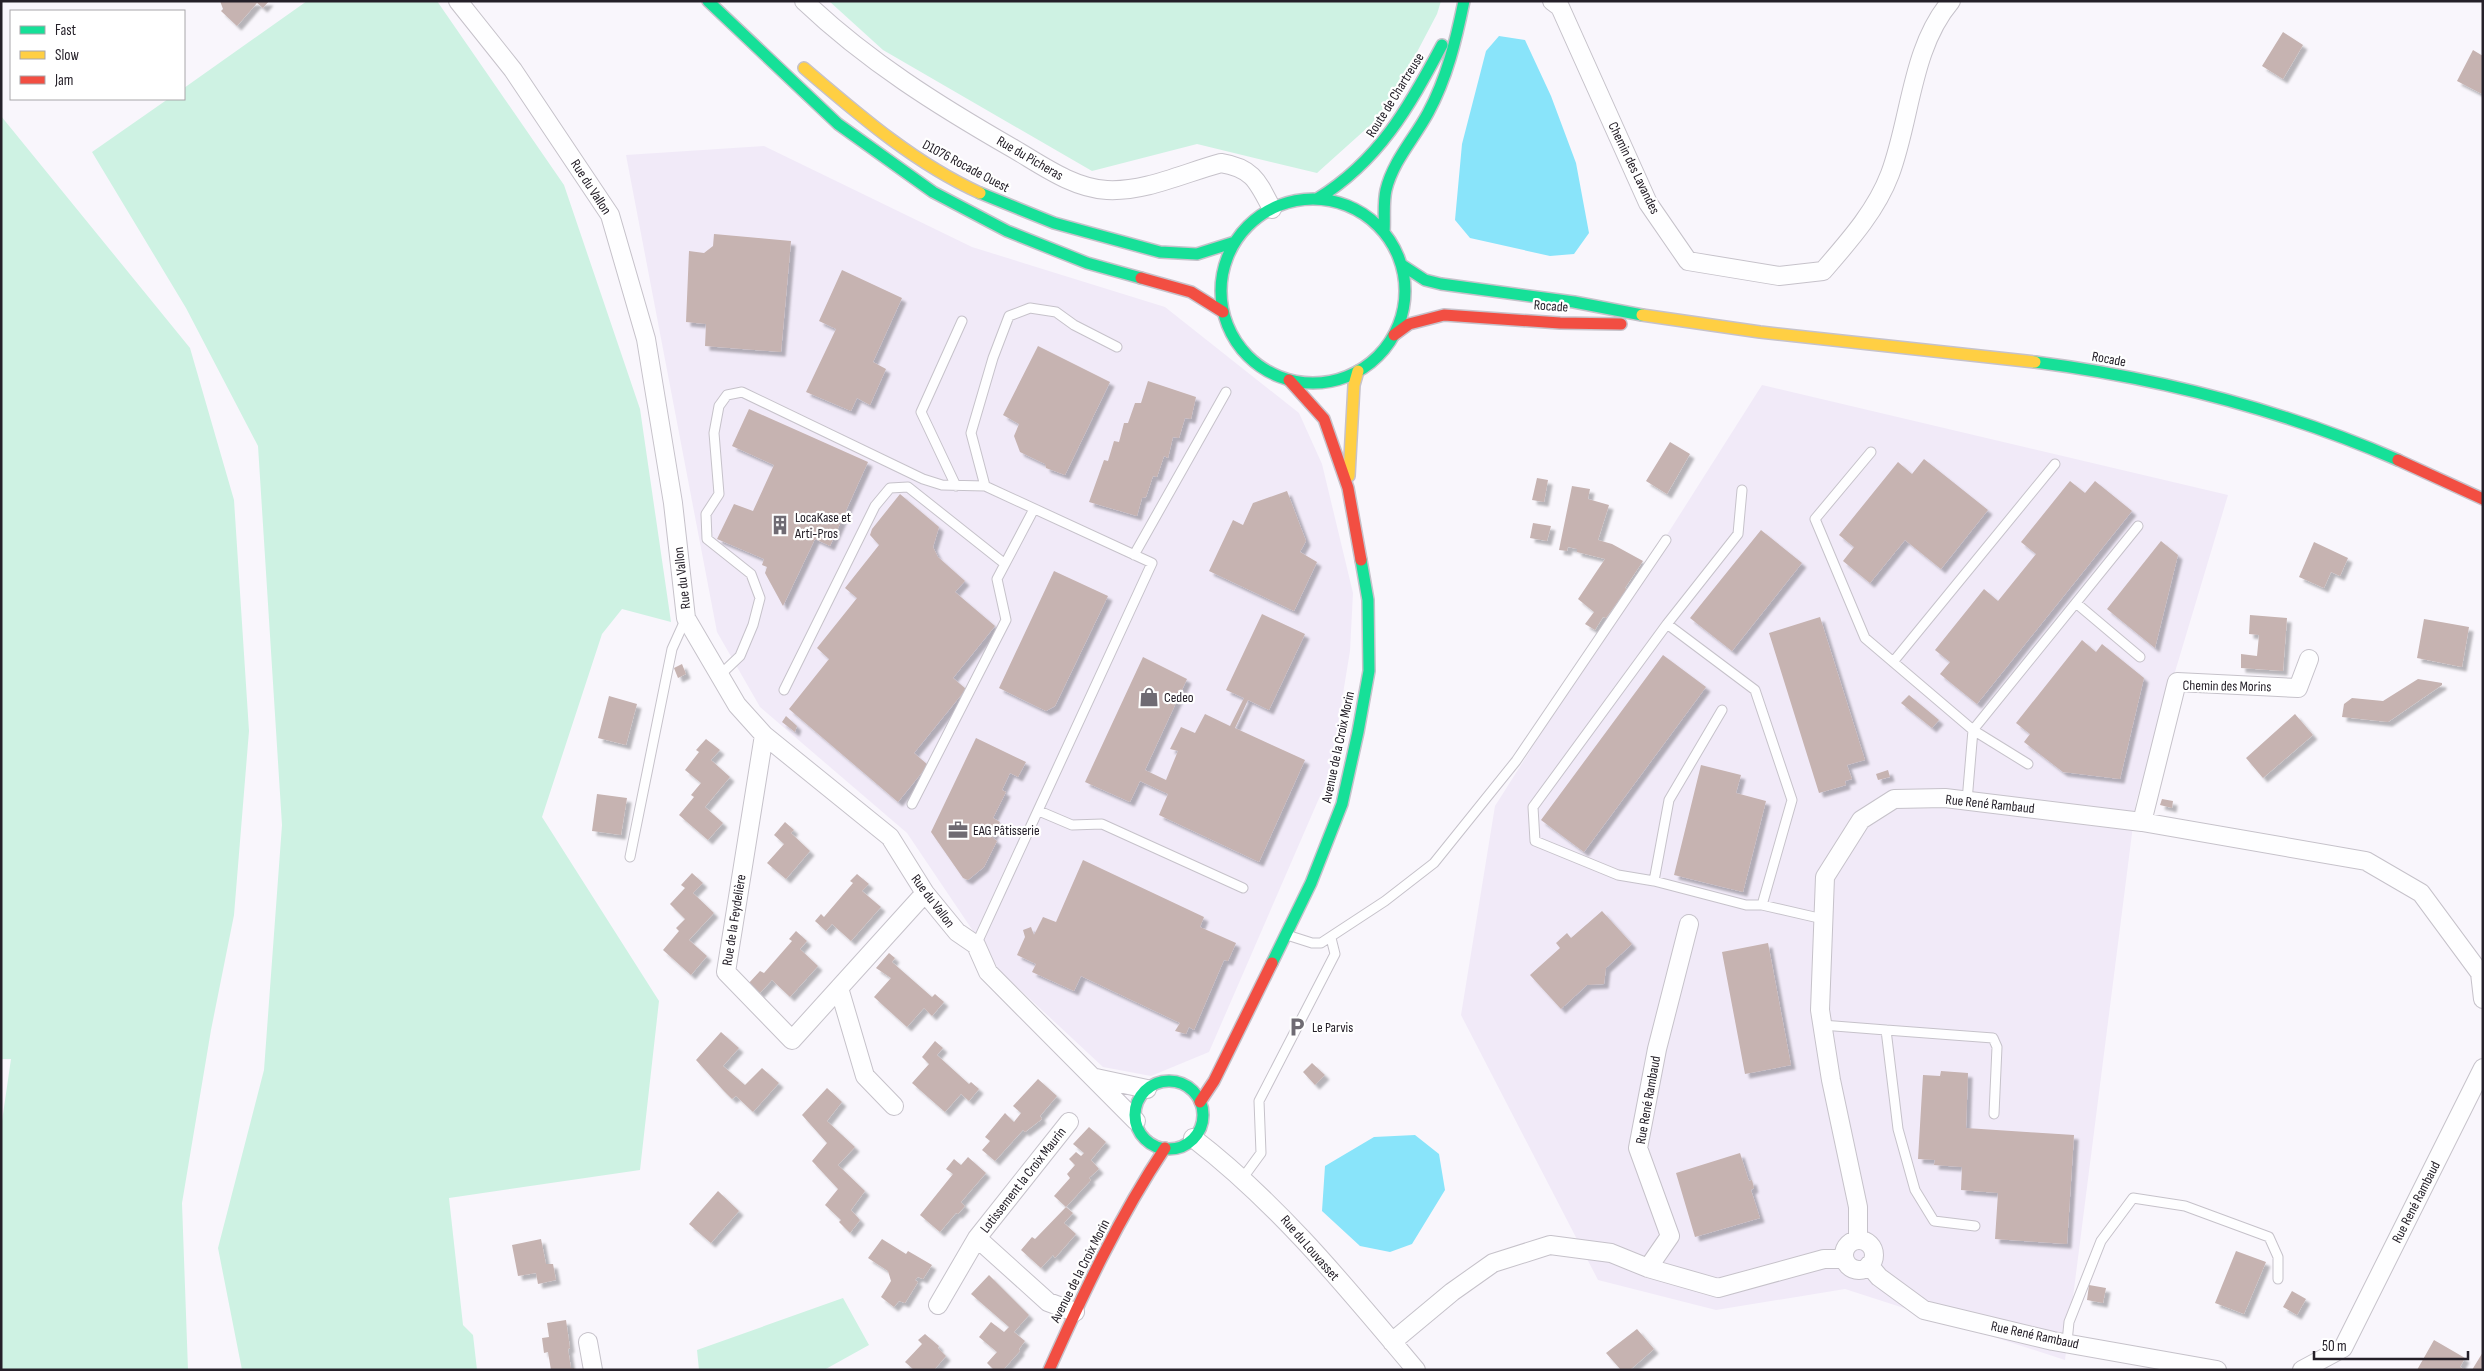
<svg xmlns="http://www.w3.org/2000/svg" width="2484" height="1371" viewBox="0 0 2484 1371" font-family="'Sofia Sans Condensed',sans-serif">
<style>
.built{fill:#f1eaf8}
.green{fill:#cef2e3}
.water{fill:#89e4fa}
.building{fill:#c6b3b1;filter:url(#shadow)}
.lines{fill:none;stroke-linecap:round;stroke-linejoin:round}
.lane-casing{stroke:#c6c2ca;stroke-width:11}
.street-casing{stroke:#c6c2ca;stroke-width:20}
.fast-casing{stroke:#c6c2ca;stroke-width:14}
.slow-casing{stroke:#c6c2ca;stroke-width:14}
.jam-casing{stroke:#c6c2ca;stroke-width:14}
.lane{stroke:#fefeff;stroke-width:9}
.street{stroke:#fefeff;stroke-width:18}
.fast{stroke:#16e098;stroke-width:11}
.slow{stroke:#ffcf43;stroke-width:11}
.jam{stroke:#f24e42;stroke-width:11}
.labels{text-anchor:middle;dominant-baseline:central;stroke-width:4.5;stroke-linejoin:round;paint-order:stroke}
.street-label{font-size:14px;fill:#252029;stroke:#fff}
.poi-label{font-size:14px;fill:#252029;stroke:#fff;text-anchor:start}
</style>
<defs>
<filter id="shadow"><feDropShadow dx="4.5" dy="4.5" stdDeviation="1" flood-color="#0004"/></filter>
</defs>
<rect width="100%" height="100%" fill="#f9f6fc"/>
<path class="built" d="M764,146l208,101 193,60 134,106 23,51 31,129 -3,58 -20,122 -121,279 -58,24 -48,-9 -103,-96 -93,-138 -147,-126 -43,-75 -91,-477z
M1762,385l466,110 -92,307 -71,558 -220,-71 -129,21 -118,-30 -137,-265 34,-209z"/>
<path class="green" d="M307,1h130l127,184 76,224 31,213 -49,-13 -20,25 -60,183 117,184 -19,169 -191,28 14,127 10,10 4,35h-235l-24,-122 46,-178 18,-245 -24,-379 -72,-138 -94,-156 76,-53h16v-11z
M829,1h612l-4,13 -51,97 -69,62 -120,-29 -105,27 -209,-121z
M1,116l189,232 44,152 15,231 -15,184 -23,115 -29,173 6,167h-187v-242l10,-69h-10z
M843,1298l26,47 -45,25h-125l-2,-20z"/>
<path class="water" d="M1499,36l26,4 26,56 25,67 13,70 -15,21 -24,2 -80,-18 -15,-18 7,-76 24,-93z
M1415,1135l24,19 6,36 -33,54 -22,8 -30,-6 -38,-35 3,-45 49,-29z"/>
<path class="building" d="M220,1h49l-6,7 -6,-5 -20,23 -16,-15 2,-2z
M2283,32l20,13 -20,34 -21,-13z
M2473,50l10,6 -1,38 -25,-13z
M714,234l77,7 -10,111 -76,-6 1,-22 -20,-2 3,-71 15,2 9,-7z
M842,270l60,28 -29,64 13,7 -16,36 -13,-7 -6,13 -45,-19 30,-63 -17,-8z
M1038,346l72,36 -45,93 -19,-7 -1,-4 -25,-12 -6,-16 5,-12 -16,-9z
M1148,381l48,16 -5,22 -6,-1 -6,20 -6,-1 -5,21 -4,-2 -7,21 -4,-1 -7,21 -4,1 -5,18 -48,-14 15,-42 4,1 6,-20 5,1 5,-19h4l7,-20h6z
M749,409l119,53 -38,84 -15,-7 -32,67 -18,-33 2,-6 -5,-2 2,-6 -47,-20 17,-35 19,7 21,-46 -42,-19z
M1670,442l20,12 -23,40 -21,-13z
M1924,459l64,51 -47,59 -36,-29 -35,43 -27,-22 11,-14 -15,-12 59,-73 14,12z
M1537,478l11,2 -4,22 -12,-2z
M2070,481l15,12 10,-12 37,30 -155,193 -37,-30 10,-12 -15,-12 49,-61 14,12 38,-47 -15,-12z
M1572,486l18,3 -2,10 21,6 -11,35 14,4 31,17 -18,27 2,1 -21,29 -3,-1 -8,13 -10,-6 9,-12 -16,-13 27,-40 -28,-7v-3l-9,-2 -1,4 -8,-1z
M1287,491l19,50 -6,11 17,10 -23,49 -85,-40 24,-51 10,5 10,-22z
M900,494l39,33 -6,20 5,10 27,24 -10,11 40,34 -42,52 13,11 -52,64 14,12 -30,37 -109,-93 40,-50 -12,-11 40,-50 -12,-10 34,-43 -9,-10 2,-6z
M1533,523l18,3 -4,15 -17,-3z
M1761,530l41,33 -70,88 -42,-33z
M2161,541l17,14 -23,93 -48,-39z
M2314,542l34,16 -8,18 -9,-4 -7,16 -25,-11z
M1054,571l54,25 -53,110 -9,5 -47,-23z
M1262,614l43,20 -36,76 -21,-10 -13,28 70,32 -46,102 -100,-47 9,-21 -28,-13 -10,21 -45,-20 58,-125 44,22 -42,91 21,10 12,-29 -8,-2 11,-22 14,6 10,-19 25,12 14,-28 -18,-8z
M2250,615l37,3 -4,53 -42,-3v-14l16,2 2,-21 -10,-1z
M1820,617l45,143 -18,5 5,14 -7,2 1,4 -27,8 -50,-160z
M2424,619l45,8 -7,40 -45,-9z
M2082,640l14,12 6,-8 42,34 -24,101 -57,-7 -39,-30 6,-8 -14,-11z
M1663,655l43,32 -122,165 -43,-32z
M682,664l4,10 -8,4 -4,-10z
M2418,679l24,4v2l-54,37 -46,-5 2,-13 8,-6 31,3z
M1909,695l30,25 -7,8 -31,-25z
M609,696l28,8 -11,41 -28,-7z
M2295,714l18,21 -50,43 -17,-20z
M786,716l11,10 -2,6 -13,-10z
M976,738l50,24 -8,15 -8,-4 -8,17 4,2 -13,26 7,4 -8,15 5,4 -13,26 -16,13 -5,-2 -32,-46z
M706,739l14,11 -9,10 19,17 -25,30 18,16 -15,17 -29,-25 15,-18 -3,-2 10,-12 -16,-13 14,-18 -3,-2z
M1701,765l40,10 -5,18 30,8 -23,91 -69,-17z
M1888,770l2,7 -12,3 -2,-6z
M597,794l30,4 -6,37 -29,-4z
M2162,799l11,2 -1,7 -12,-3z
M785,822l9,8 -3,3 19,18 -24,28 -19,-16 17,-19 -10,-9z
M1083,860l121,57 -4,10 36,16 -8,18 -4,-1 -30,70 -5,-3 -3,7 -11,-3 5,-8 -99,-47 -7,15 -42,-19 4,-8 -19,-9 8,-18 -2,-7 8,-3 3,8 9,-18 13,5z
M692,873l11,10 -10,10 21,20 -25,27 18,16 -16,19 -28,-25 16,-19 -3,-3 9,-9 -15,-15 15,-16 -4,-3z
M857,874l12,10 -7,7 19,16 -30,34 -19,-17 -6,7 -11,-10 6,-7 3,3 29,-34 -3,-2z
M1602,911l30,33 -26,24 -2,16 -17,1 -26,24 -31,-34 30,-27 -4,-5 11,-10 4,5z
M796,931l11,10 -7,8 18,17 -28,31 -18,-17 -13,14 -11,-10 12,-13 4,2 28,-32 -3,-2z
M1768,943l23,122 -46,9 -23,-122z
M889,953l6,5 -3,4 40,35 3,-3 9,8 -12,14 -8,-8 -17,19 -33,-30 17,-19 -15,-10z
M721,1032l18,16 -16,18 22,19 17,-17 17,15 -26,29 -17,-16 -4,3 -9,-9 -27,-30z
M935,1041l8,7 -6,7 32,29 2,-2 8,7 -10,12 -8,-7 -16,18 -33,-29 17,-19 -7,-7z
M1312,1063l13,12 -10,10 -12,-13z
M1941,1071l27,2 -2,55 108,7 -7,109 -72,-5 3,-46 -37,-3 1,-23 -28,-2 1,-5 -17,-1 5,-84 17,1z
M1038,1079l19,17 -17,20 2,3 -17,13 -2,-2 -28,31 -13,-11 8,-9 -5,-4 20,-24 9,9 7,-9 -8,-7z
M827,1088l15,14 -15,19 28,26 -17,18 27,26 -14,19 9,10 -10,13 -11,-11 2,-2 -16,-15 13,-16 -26,-28 15,-18 -25,-28z
M1089,1127l17,15 -15,18 8,9 -10,9 2,2 -25,27 -12,-11 16,-18 -3,-4 8,-9 -6,-6 7,-7 5,4 3,-3 -11,-9z
M1740,1153l9,28 3,-1 2,8 -3,2 9,28 -65,19 -19,-64z
M968,1157l18,16 -25,29 4,4 -7,8 -2,-1 -16,19 -20,-17 33,-41 -7,-5 8,-10 7,6z
M718,1191l21,20 -28,32 -22,-19z
M1066,1207l7,6 -9,10 12,11 -21,24 -2,-3 -12,13 -20,-18 11,-13 3,2z
M541,1239l5,25h7l3,16 -18,4 -2,-11 -18,3 -6,-31z
M882,1239l24,15 2,-3 24,14 -9,14 -5,-2 -3,3 3,2 -13,21 -6,-2 -5,6 -13,-10 10,-16 -3,-10 -20,-13z
M2236,1251l30,11 -22,52 -29,-11z
M989,1275l40,40 -15,17 11,9 -6,8 1,2 -17,19h-9l-7,-7 10,-11 -18,-15 12,-15 13,10 5,-5 -38,-33z
M2089,1285l17,3 -3,15 -16,-3z
M2292,1291l14,8 -9,16 -14,-8z
M566,1320l4,28 -2,1 3,19h3v2h-23l-3,-18 -4,1 -2,-15 7,-1 -2,-14z
M1637,1329l17,20 -24,21h-9l-15,-17z
M925,1334l14,12 -1,2 8,8 -12,14h-20l-9,-8 17,-18 -4,-4z
M2434,1340l31,18 -5,9 5,3h-48z
M2483,1352v18h-11l3,-5z"/>
<g class="lines">
<defs>
<path id="lane" d="M1871,452l-56,67 50,119 108,92 55,34
M956,486l-35,-74 41,-91
M985,486l-14,-53 22,-75 16,-42 21,-8 26,4 18,13 43,22
M1134,555l92,-163
M2076,603l64,54
M1667,624l71,-90 4,-44
M1893,662l162,-198
M720,675l20,-19 13,-31 7,-27 -9,-24 -44,-35 -1,-25 13,-20 -5,-61 5,-27 8,-11 15,-3 181,87 19,6 43,1 167,77 -176,382
M784,690l91,-184 15,-18 18,-1 97,77
M1967,801l6,-71 165,-204
M912,804l94,-184 -9,-41 37,-70
M1039,811l33,14 30,-1 141,64
M630,857l42,-208 14,-31
M1654,881l15,-81 53,-90
M1762,905l30,-105 -37,-110 -88,-66 -134,183 2,34 83,34 36,6 92,24h16l61,14
M1287,935l25,8h9l64,-42 49,-38 82,-102 150,-221
M1822,1025l64,5 12,99 17,61 19,31 41,5
M1886,1030l107,8 4,9 -3,67
M1242,1179l19,-26 -2,-52 76,-147 -4,-16
M2067,1342l2,-20 32,-81 32,-43 52,8 84,31 9,20v22"/>
<path id="street" d="M458,1l55,69 97,145 36,124 27,164 13,115 51,87 27,30 126,102 35,56 32,39 19,13 12,27 148,149
M804,1c63,60 135,105 210,148 29,17 59,39 93,41 38,2 77,-17 114,-27 32,5 37,19 51,46
M1552,1l8,6 88,196 40,58 91,15 44,-5c26,-30 53,-60 67,-97 21,-56 21,-126 61,-173
M764,735l-38,237 66,68 133,-147
M2142,822l35,-140 121,6 11,-29
M839,988l26,88 29,30
M1096,1078l51,11
M1193,1138c85,65 154,150 223,232
M977,1238l71,64 27,10
M1858,1240v-33l-27,-127 -11,-70 5,-133 36,-57 33,-21 51,-1 197,24 224,39 55,32 59,80 3,26
M1844 1255a15 15 0 1 1 30 0a15 15 0 1 1-30 0Z
M1869,1265l10,12 45,33 129,31 164,29
M1648,1268l22,-32 -32,-88 19,-99 32,-125
M938,1305l39,-67 92,-116
M588,1342l5,28
M1392,1342l60,-50 41,-29 57,-18 61,8 37,15 70,20 106,-29h20
M2302,1370l41,-22 140,-280"/>
<path id="fast" d="M708,1l130,123 95,68 74,39 80,32 54,15
M980,193l74,30 106,29 37,2 38,-12
M1317,199c62,-38 92,-92 125,-154
M1221 291a92 92 0 1 1 184 0a92 92 0 1 1-184 0Z
M1384,232c1,-13 -1,-29 2,-42 7,-29 28,-51 42,-77 19,-35 28,-73 36,-112
M1402,265l23,15 16,4 133,18 68,13
M2035,362c124,16 248,48 363,98
M1272,963l39,-80 31,-79 16,-72 11,-61 -1,-71 -7,-40
M1135 1115a34 34 0 1 1 68 0a34 34 0 1 1-68 0Z"/>
<path id="slow" d="M804,68c55,47 110,95 176,125
M1642,315l118,17 275,30
M1349,476l5,-91 4,-14"/>
<path id="jam" d="M1141,278l50,14 32,20
M1394,335l15,-11 35,-9 116,8 61,1
M1289,380l35,39 24,69 13,72
M2398,460l85,39
M1200,1102l14,-21 58,-118
M1049,1370c34,-76 70,-153 116,-222"/>
</defs>
<use href="#lane" class="lane-casing"/>
<use href="#street" class="street-casing"/>
<use href="#fast" class="fast-casing"/>
<use href="#slow" class="slow-casing"/>
<use href="#jam" class="jam-casing"/>
<use href="#lane" class="lane"/>
<use href="#street" class="street"/>
<use href="#fast" class="fast"/>
<use href="#slow" class="slow"/>
<use href="#jam" class="jam"/>
</g>
<defs>
<symbol id="building-bare" viewBox="-9 -9 18 18"><path d="M-4-6H4V6H1V3H-1V6H-4ZM-2.5-4.3h1.7v1.8h-1.7ZM.8-4.3h1.7v1.8H.8ZM-2.5-1h1.7V.8h-1.7ZM.8-1h1.7V.8H.8Z" fill="#6f6b73" stroke="#fff" stroke-width="2.5" paint-order="stroke"/></symbol>
<symbol id="shop-bare" viewBox="-9 -9 18 18"><path d="M-5-2.5h2.3a2.7 3.5 0 0 1 5.4 0H5L5.5 6h-11ZM-1.5-2.5h3a1.5 2.3 0 0 0-3 0Z" fill="#6f6b73" stroke="#fff" stroke-width="2.5" paint-order="stroke"/></symbol>
<symbol id="office-bare" viewBox="-9 -9 18 18"><path d="M-6-3h4V-5.5h4V-3h4V5H-6ZM-1-4.5V-3h2v-1.5ZM-6 0V1H6V0Z" fill="#6f6b73" stroke="#fff" stroke-width="2.5" paint-order="stroke"/></symbol>
<symbol id="parking-bare" viewBox="-9 -9 18 18"><path d="M-3.5-5.5H1a3.5 3.5 0 0 1 0 7H-1V5.5H-3.5ZM-1-3.4V-.6H.8a1.4 1.4 0 0 0 0-2.8Z" fill="#6f6b73" stroke="#fff" stroke-width="2.5" paint-order="stroke"/></symbol>
</defs>
<g fill-rule="evenodd">
<use href="#building-bare" x="766" y="511" width="28" height="28"/>
<use href="#shop-bare" x="1135" y="683" width="28" height="28"/>
<use href="#office-bare" x="944" y="816" width="28" height="28"/>
<use href="#parking-bare" x="1283" y="1013" width="28" height="28"/>
</g>
<g class="labels">
<g class="street-label">
<text transform="translate(1395 95) rotate(-58)">Route de Chartreuse</text>
<text transform="translate(1030 158) rotate(30)">Rue du Picheras</text>
<text transform="translate(966 166) rotate(28)">D1076 Rocade Ouest</text>
<text transform="translate(1634 168) rotate(64)">Chemin des Lavandes</text>
<text transform="translate(591 187) rotate(57)">Rue du Vallon</text>
<text transform="translate(1551 306) rotate(4)">Rocade</text>
<text transform="translate(2109 359) rotate(10)">Rocade</text>
<text transform="translate(682 578) rotate(-97)">Rue du Vallon</text>
<text transform="translate(2227 686) rotate(1)">Chemin des Morins</text>
<text transform="translate(1338 747) rotate(-78)">Avenue de la Croix Morin</text>
<text transform="translate(1990 804) rotate(6)">Rue René Rambaud</text>
<text transform="translate(933 901) rotate(53)">Rue du Vallon</text>
<text transform="translate(734 920) rotate(-81)">Rue de la Feydelière</text>
<text transform="translate(1648 1100) rotate(-80)">Rue René Rambaud</text>
<text transform="translate(1023 1180) rotate(-52)">Lotissement la Croix Maurin</text>
<text transform="translate(2416 1202) rotate(-63)">Rue René Rambaud</text>
<text transform="translate(1310 1248) rotate(49)">Rue du Louvasset</text>
<text transform="translate(1080 1271) rotate(-63)">Avenue de la Croix Morin</text>
<text transform="translate(2035 1335) rotate(12)">Rue René Rambaud</text>
</g>
<g class="poi-label">
<text x="795" y="517">LocaKase et<tspan x="795" dy="16">Arti-Pros</tspan></text>
<text x="1164" y="697">Cedeo</text>
<text x="973" y="830">EAG Pâtisserie</text>
<text x="1312" y="1027">Le Parvis</text>
</g>
</g>
<rect width="2484" height="1371" fill="none" stroke="#252029" stroke-width="5"/>
<rect x="10" y="10" width="175" height="90" fill="#ffffff" stroke="#a8a6a9"/>
<rect x="20" y="26" width="25" height="8" fill="#16e098" stroke="#a8a6a9"/>
<text x="55" y="35" font-size="15" fill="#252029">Fast</text>
<rect x="20" y="51" width="25" height="8" fill="#ffcf43" stroke="#a8a6a9"/>
<text x="55" y="60" font-size="15" fill="#252029">Slow</text>
<rect x="20" y="76" width="25" height="8" fill="#f24e42" stroke="#a8a6a9"/>
<text x="55" y="85" font-size="15" fill="#252029">Jam</text>
<path d="M2314 1351v8h154v-8" fill="none" stroke="#252029" stroke-width="2.5"/>
<text x="2322" y="1351" font-size="15" fill="#252029" stroke="#ffffff" stroke-width="4" paint-order="stroke">50 m</text>
</svg>
